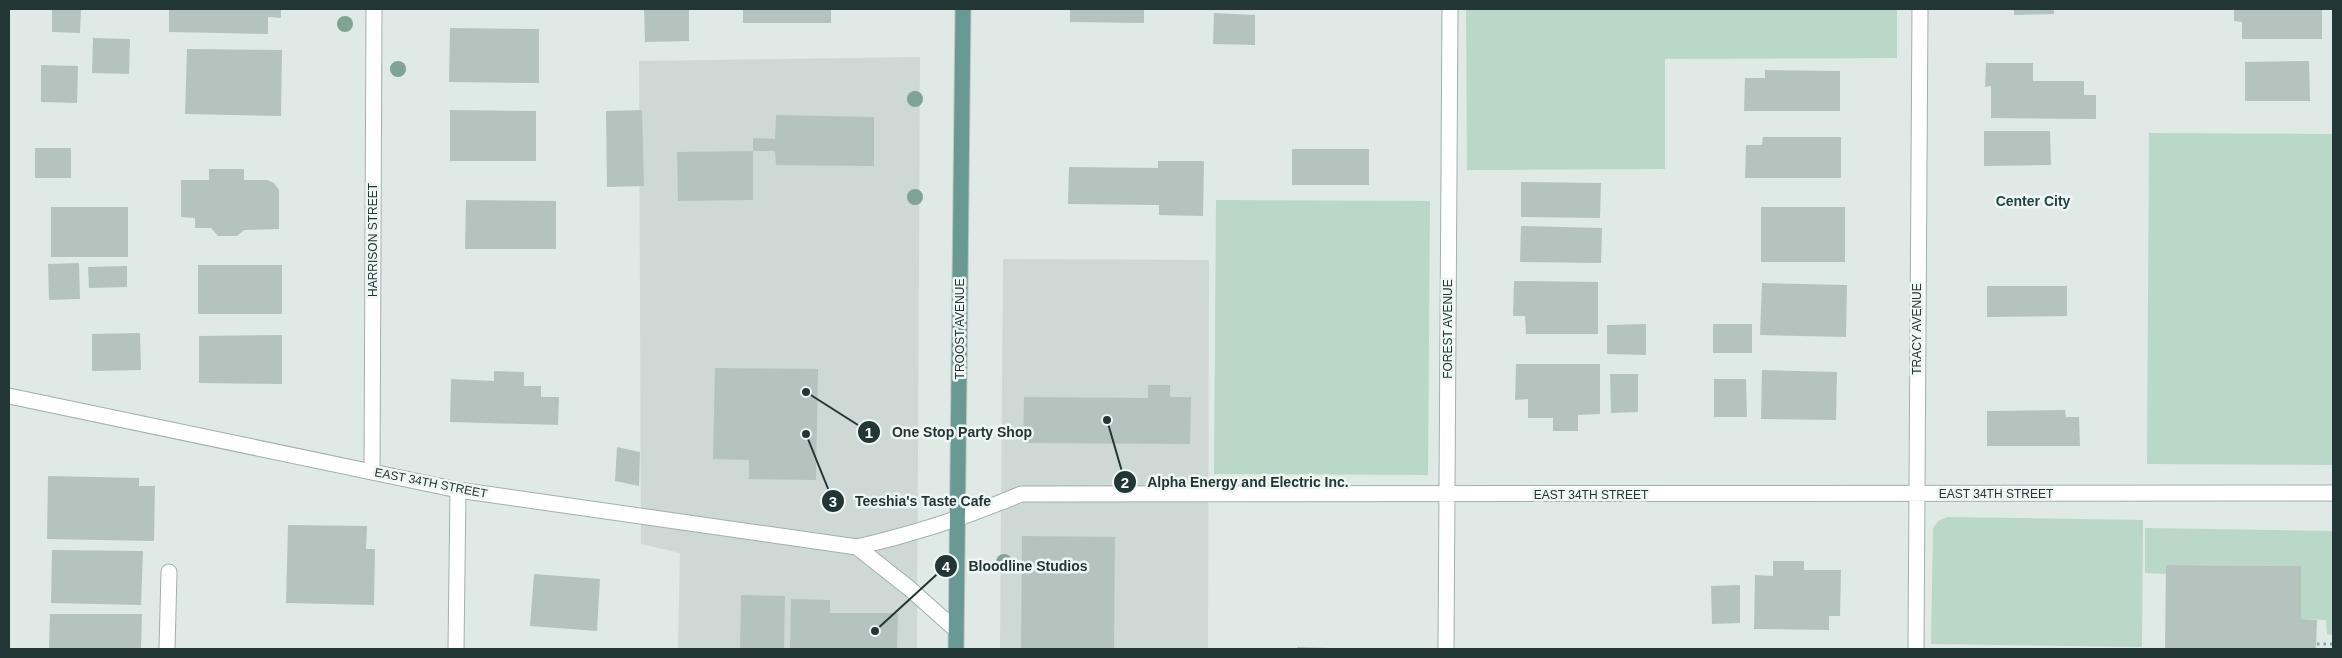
<svg xmlns="http://www.w3.org/2000/svg" width="2342" height="658" viewBox="0 0 2342 658" font-family="Helvetica,sans-serif">
<style>
.built{fill:#ced8d5}
.green{fill:#bad8c7}
.building{fill:#b5c3bf}
.lines{fill:none;stroke-linecap:round;stroke-linejoin:round}
.minor-casing{stroke:#a3b0ad;stroke-width:17}
.major-casing{stroke:#bdc3c2;stroke-width:17}
.path{stroke:#83a9a4;stroke-width:3;stroke-dasharray:2.5 4;stroke-linecap:butt}
.minor{stroke:#fff;stroke-width:15}
.major{stroke:#699995;stroke-width:15}
.tree{fill:#7fa394}
.labels{text-anchor:middle;dominant-baseline:central;stroke-width:5;stroke-linejoin:round;paint-order:stroke}
.street-label{font-size:12px;fill:#223735;stroke:#eff6f4}
.neighbourhood-label{font-size:14px;font-weight:bold;fill:#214644;stroke:#eff6f4}
.leader{fill:none;stroke:#223735;stroke-width:2}
.callout-dot{fill:#223735;stroke:#eff6f4;stroke-width:2}
.mark-label{font-size:15px;text-anchor:middle;font-weight:bold;fill:#fff}
.callout-label{font-size:14px;text-anchor:middle;font-weight:bold;fill:#223735;stroke:#eff6f4;stroke-width:5;stroke-linejoin:round;paint-order:stroke}
</style>
<rect width="100%" height="100%" fill="#dfe9e6"/>
<path class="built" d="M920,57l-3,592h-239l2,-96 -39,-9 -2,-483z
M1003,259l206,1 -1,389h-208z"/>
<path class="green" d="M1466,9h431v49l-232,1v110l-198,1z
M2149,133l184,1v331l-186,-1z
M1216,200l214,1 -2,274 -214,-1z
M1947,517l196,3 -1,127 -211,-3 2,-116 5,-7z
M2145,528l188,3v104l-6,-1 -1,-14 -25,-1v-53l-134,-1 -1,9 -21,-1z"/>
<path class="building" d="M52,9h29l-1,24 -28,-1z
M169,9h112v9l-13,-1v17l-99,-2z
M644,9h45v32l-44,1z
M743,9h88v14h-88z
M1070,9h74v14l-74,-1z
M2014,9h40v5l-40,1z
M2234,9h88v30h-80v-17l-8,-1z
M1214,13l41,2v30l-42,-1z
M450,28l89,1v54l-90,-1z
M93,38l37,1 -1,35 -37,-1z
M187,49l95,1 -1,66 -96,-2z
M2309,61l1,40h-65v-39z
M1986,63h47v18h51v14h12v24l-105,-1v-32l-6,1z
M41,65l37,1 -1,37 -36,-1z
M1765,70l75,1v40h-96l1,-33h20z
M450,110l86,1v50h-86z
M642,110l2,76 -37,1 -1,-76z
M776,115l98,2v49l-98,-1 -1,-14h-22v-13l22,1z
M1984,131h66l1,34 -67,1z
M1763,137h78v41h-96l1,-33h16z
M35,148h36v30h-36z
M1292,149h77v36h-77z
M753,151v49l-75,1 -1,-49z
M1158,161h46l-1,55 -44,-1v-10l-91,-1 1,-37 89,1z
M209,169h35v11h23l7,3 5,7v39l-35,1 -7,6h-19l-7,-8h-16v-10l-14,-1v-37h28z
M1521,182l80,1 -1,35 -79,-1z
M466,200l90,1v48h-91z
M51,207h77v50h-77z
M1761,207h84v55h-84z
M1521,226l81,2 -1,35 -81,-1z
M79,263l1,36 -31,1 -1,-36z
M198,265h84v49h-84z
M127,266v21l-38,1 -1,-21z
M1514,281l84,1v52h-72l-1,-18h-12z
M1762,283l85,2 -1,52 -86,-2z
M1987,286h80v30l-80,1z
M1646,324v31l-39,-1v-29z
M1713,324h39v29h-39z
M140,333l1,37 -49,1v-37z
M282,335v49l-83,-1v-47z
M1516,364h84v50l-22,1v16h-25v-13h-25v-19l-13,1z
M715,368l103,1 -2,111 -67,-1v-19l-36,-1z
M1762,370l75,2 -1,48 -75,-1z
M494,371l30,1v14h17v11h18l-1,28 -108,-3 1,-43 43,2z
M1610,374h28v38l-27,1z
M1714,379h32l1,38h-33z
M1148,385h22v12h21l-1,47 -167,-1 1,-46 124,1z
M2065,410l1,7h13l1,29h-93v-35z
M617,447l23,5 -1,34 -24,-5z
M48,476l91,2v8h16l-1,55 -107,-2z
M288,525l79,1 -1,23h9l-1,56 -88,-2z
M1022,536l93,1 -1,112h-93z
M52,550l91,1 -2,54 -90,-2z
M1773,561h31v9h37l-1,46h-11v14l-75,-1 1,-54 18,1z
M2166,565l135,1v53l16,1 -1,29h-151z
M534,574l66,5 -3,52 -67,-5z
M1740,585v38l-28,1 -1,-38z
M741,595l44,1 -1,53h-44z
M791,599l39,1v13h68l-1,36h-107z
M50,614h92l-1,35h-92z
M1297,647l34,1v1h-34z"/>
<g class="lines">
<defs>
<path id="minor" d="M9,396l449,94 399,57c57,-13 110,-30 164,-53l1312,-1
M372,472l2,-463
M857,547l53,42 46,41
M167,649l2,-77
M456,649l2,-159
M1446,649l4,-640
M1916,649l4,-640"/>
<path id="major" d="M956,649l7,-640"/>
</defs>
<use href="#minor" class="minor-casing"/>
<use href="#major" class="major-casing"/>
<path class="path" d="M2317,644h16"/>
<use href="#minor" class="minor"/>
<use href="#major" class="major"/>
</g>
<g class="tree">
<circle cx="345" cy="24" r="8"/>
<circle cx="398" cy="69" r="8"/>
<circle cx="915" cy="99" r="8"/>
<circle cx="915" cy="197" r="8"/>
<circle cx="1004" cy="562" r="8"/>
</g>
<g class="labels">
<g class="street-label">
<text transform="translate(373 240) rotate(-90)">HARRISON STREET</text>
<text transform="translate(960 329) rotate(-90)">TROOST AVENUE</text>
<text transform="translate(1448 329) rotate(-90)">FOREST AVENUE</text>
<text transform="translate(1917 329) rotate(-90)">TRACY AVENUE</text>
<text transform="translate(431 483) rotate(11)">EAST 34TH STREET</text>
<text x="1996" y="494">EAST 34TH STREET</text>
<text x="1591" y="495">EAST 34TH STREET</text>
</g>
<g class="neighbourhood-label">
<text x="2033" y="201">Center City</text>
</g>
</g>
<path class="leader" d="M806 392L869 432M1107 420L1125 482M806 434L833 501M875 631L946 566"/>
<g class="callout-dot">
<circle cx="806" cy="392" r="5"/>
<circle cx="1107" cy="420" r="5"/>
<circle cx="806" cy="434" r="5"/>
<circle cx="875" cy="631" r="5"/>
<circle cx="869" cy="432" r="12"/>
<circle cx="1125" cy="482" r="12"/>
<circle cx="833" cy="501" r="12"/>
<circle cx="946" cy="566" r="12"/>
</g>
<g class="mark-label">
<text x="869" y="438">1</text>
<text x="1125" y="488">2</text>
<text x="833" y="507">3</text>
<text x="946" y="572">4</text>
</g>
<g class="callout-label">
<text x="962" y="437">One Stop Party Shop</text>
<text x="1248" y="487">Alpha Energy and Electric Inc.</text>
<text x="923" y="506">Teeshia's Taste Cafe</text>
<text x="1028" y="571">Bloodline Studios</text>
</g>
<rect width="2342" height="658" fill="none" stroke="#223735" stroke-width="20"/>
</svg>
